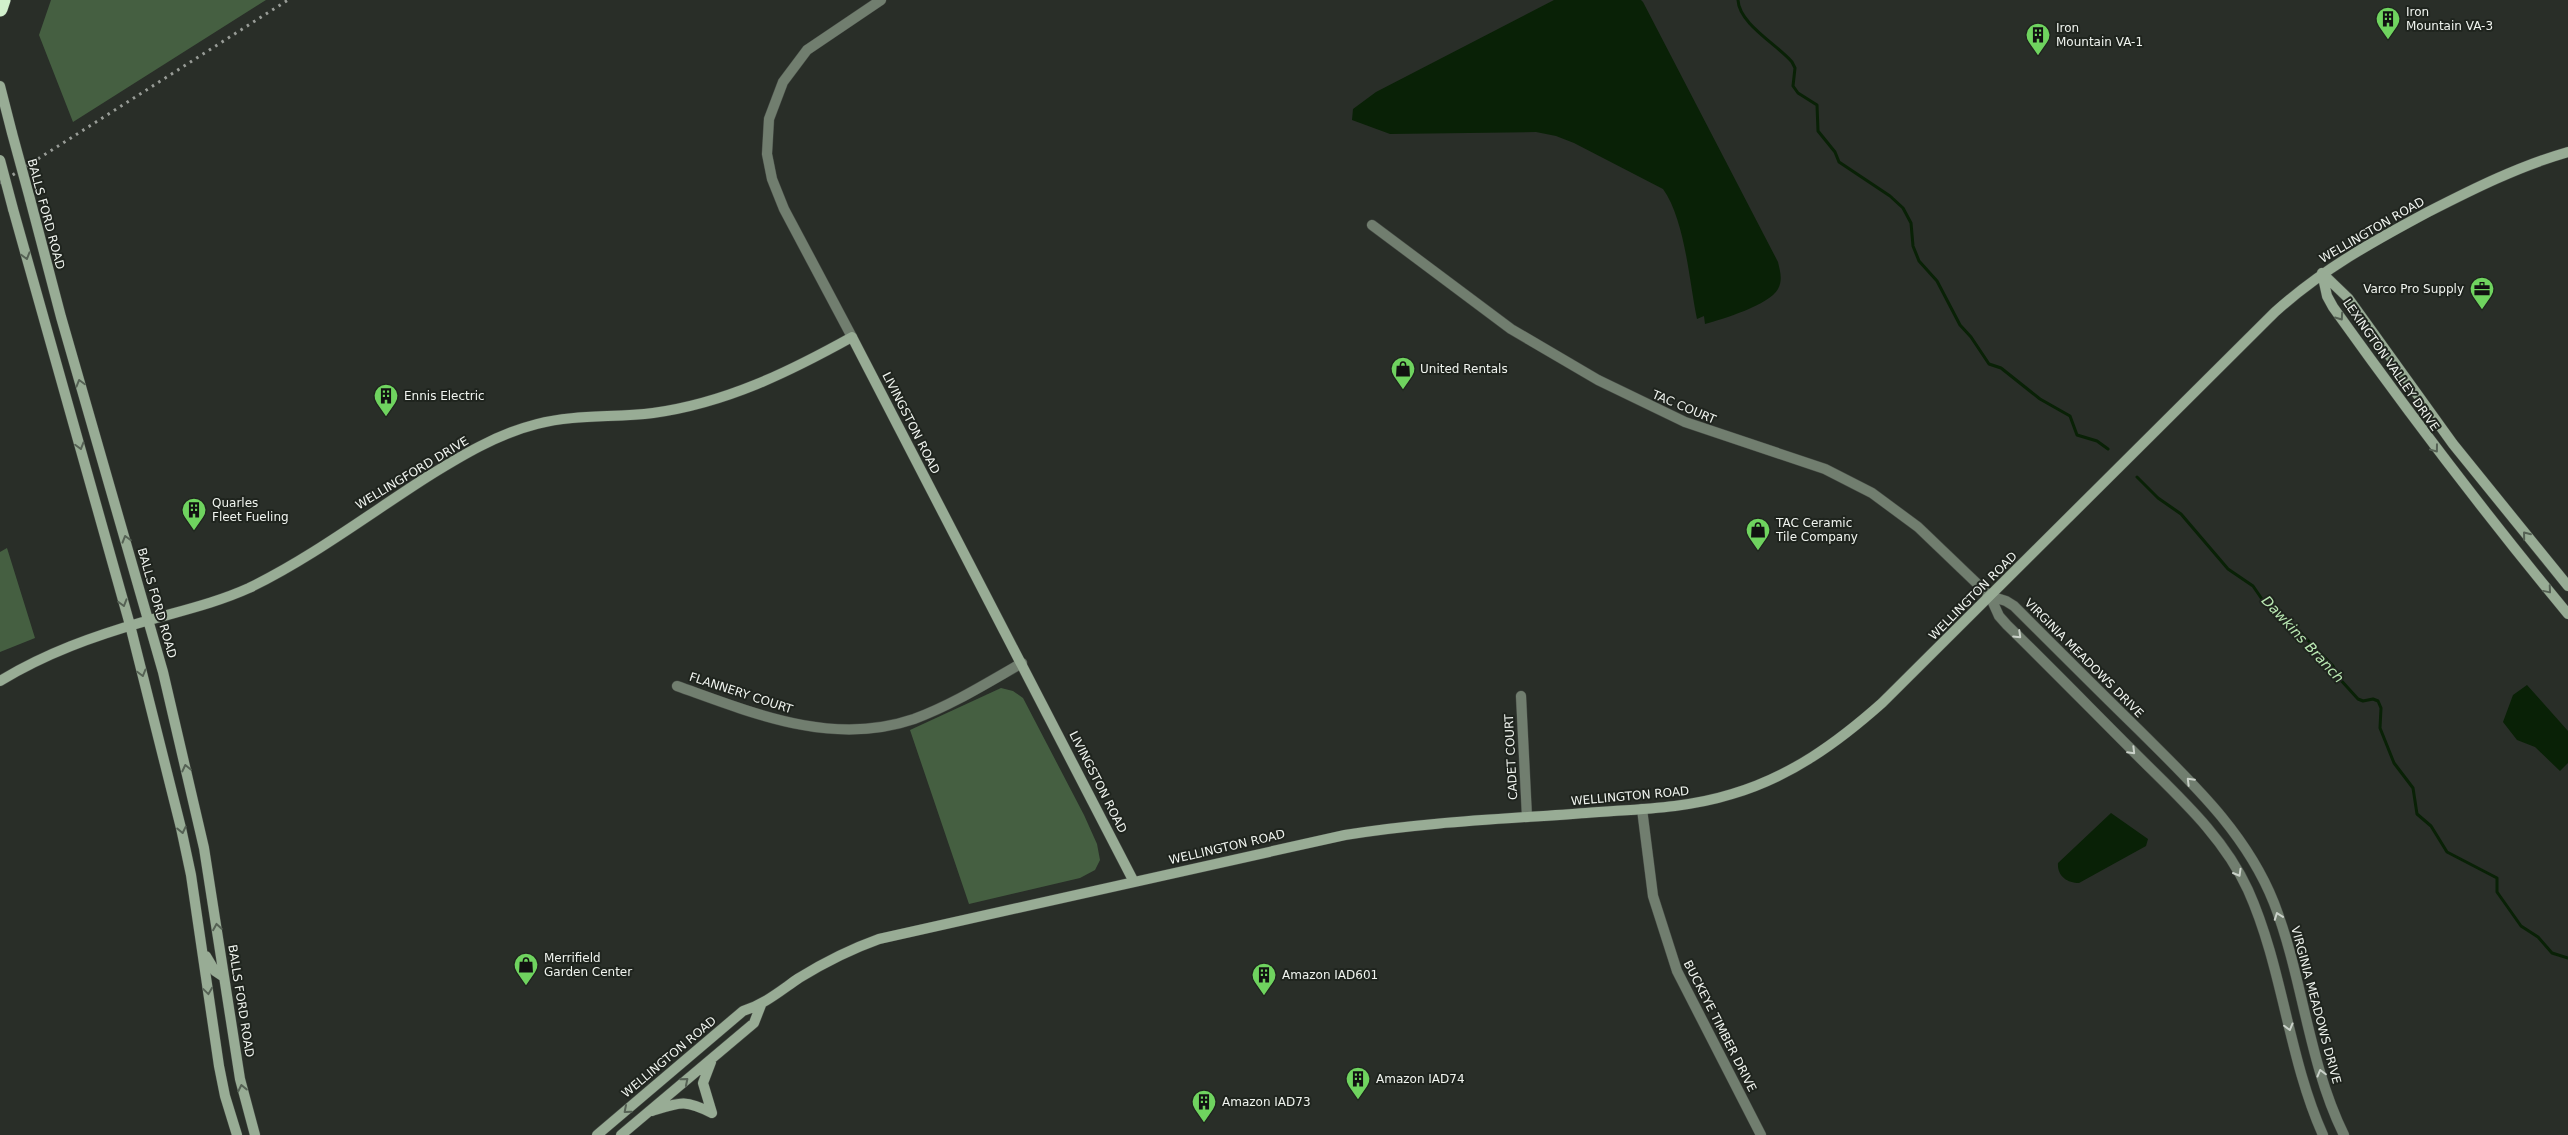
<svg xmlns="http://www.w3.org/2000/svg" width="2568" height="1135" viewBox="0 0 2568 1135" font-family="'DejaVu Sans',sans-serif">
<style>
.forest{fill:#455f41}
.water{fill:#092106}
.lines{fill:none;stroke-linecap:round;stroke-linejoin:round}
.stream{stroke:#092106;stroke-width:3}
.street-casing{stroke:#454a44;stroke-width:11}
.secondary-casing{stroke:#454a44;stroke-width:11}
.highway-casing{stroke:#454a44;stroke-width:16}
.street{stroke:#717e6f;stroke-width:10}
.secondary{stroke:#98ac95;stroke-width:10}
.highway{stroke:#d1f0cc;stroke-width:15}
.rail{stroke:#989c97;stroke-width:3;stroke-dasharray:2.5 5;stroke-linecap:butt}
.secondary-bridge-casing{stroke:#454a44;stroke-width:11;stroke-linecap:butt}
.secondary-bridge{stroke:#98ac95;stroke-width:10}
.oneway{stroke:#556154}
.oneway2{stroke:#cad1c9}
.labels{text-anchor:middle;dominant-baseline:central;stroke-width:4;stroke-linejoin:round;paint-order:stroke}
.poi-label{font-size:12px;fill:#f0f4ef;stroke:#1f241e;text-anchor:start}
.street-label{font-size:12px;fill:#f0f4ef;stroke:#1f241e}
.water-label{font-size:14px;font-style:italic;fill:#b9e8b2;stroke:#1f241e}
</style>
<rect width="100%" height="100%" fill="#292e28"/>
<path class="forest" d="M51,0h215l-193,122 -34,-87z
M7,548l28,90 -35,14v-100z
M1001,688l12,3 10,7 61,117 13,29 3,16 -5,10 -15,8 -111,26 -59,-174z"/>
<path class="water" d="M1554,0h87l2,2 135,260c2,9 5,18 0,27 -9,16 -55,30 -73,35l-1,-8 -7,3c-8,-39 -12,-99 -34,-130l-89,-46 -18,-7 -20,-4 -146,2 -38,-14 1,-11 23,-17z
M2527,685l41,46v32l-8,8 -25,-24 -18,-7 -14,-18 10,-27z
M2111,813l37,26 -2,7 -67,37c-12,0 -22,-7 -21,-20z"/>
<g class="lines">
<path class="stream" d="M1738,0c1,24 40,45 54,62l3,6 -2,18 5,7 19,12 1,26 17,21 4,10 51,34 13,12 8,15 2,23 6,15 18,20 23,44 11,12 18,27 12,4 39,31 30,17 7,19 20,6 11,8
M2137,477l21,21 23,16 47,55 25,17 13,19 18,18 14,7 35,36 5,11 20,22 5,2 10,-2 5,2 3,7 -1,20 14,35 19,25 4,26 14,12 16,26 50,26v14l24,34 17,11 14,16 16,5"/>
<defs>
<path id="street" d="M1372,225l139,104 87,51 87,42 140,47 47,24 46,34 72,69 9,20 8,9c42,41 82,82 123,123 43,44 92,85 118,142 35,78 40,167 75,245
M852,337l-68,-128 -12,-30 -5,-25 2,-35 14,-37 24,-32 74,-50
M1990,596l16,5 8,5c41,41 82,82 124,123 52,52 108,103 136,174 29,75 34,159 70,232
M677,686c76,27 155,61 237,33 38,-14 73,-36 108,-56
M1521,696l6,121
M1642,809l11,87 24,75 84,164"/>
<path id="secondary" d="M0,86l12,47
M30,199l31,118 102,355 41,176 36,231 15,56
M13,209l117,416 51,203 10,47 28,191 6,30 12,39
M2322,273l5,23 6,11c75,105 152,207 235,307
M2322,273l26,25 105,146 115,142
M0,681c46,-28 94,-45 146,-60 34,-10 70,-18 103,-33 62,-30 120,-74 178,-111 34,-21 70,-43 110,-53 38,-10 77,-6 116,-11 73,-10 136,-41 199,-76l282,545
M206,956l9,15 9,6
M711,1062l-8,21 9,30
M652,1111c28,-9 33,-12 60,2
M597,1135l146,-124c22,-7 37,-20 56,-33 26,-16 52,-29 80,-39l466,-104c79,-13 160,-16 241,-22 49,-4 98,-4 146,-19 58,-17 105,-51 150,-91l393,-391c48,-43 97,-70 153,-100 45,-23 91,-46 140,-60
M621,1135l133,-112 7,-18"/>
<path id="highway" d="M0,9l3,-9"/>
</defs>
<use href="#street" class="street-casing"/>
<use href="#secondary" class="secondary-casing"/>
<use href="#highway" class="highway-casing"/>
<use href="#street" class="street"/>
<use href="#secondary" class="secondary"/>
<use href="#highway" class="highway"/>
<path class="rail" d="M0,183l288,-183"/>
<defs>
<path id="secondary-bridge" d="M12,133l18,66
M0,160l13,49"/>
</defs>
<use href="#secondary-bridge" class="secondary-bridge-casing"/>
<use href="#secondary-bridge" class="secondary-bridge"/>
</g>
<defs><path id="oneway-chevron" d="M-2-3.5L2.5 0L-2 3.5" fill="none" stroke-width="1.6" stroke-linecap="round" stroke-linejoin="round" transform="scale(1.25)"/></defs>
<g class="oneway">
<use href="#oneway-chevron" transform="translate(26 256) rotate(74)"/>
<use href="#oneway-chevron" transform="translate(2340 317) rotate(55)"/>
<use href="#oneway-chevron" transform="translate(80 383) rotate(-106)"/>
<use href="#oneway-chevron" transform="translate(80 446) rotate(74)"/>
<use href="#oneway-chevron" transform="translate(2435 449) rotate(53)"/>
<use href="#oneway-chevron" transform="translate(2526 535) rotate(-129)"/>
<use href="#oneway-chevron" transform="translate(126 539) rotate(-106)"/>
<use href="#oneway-chevron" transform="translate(2548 590) rotate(50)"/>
<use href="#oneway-chevron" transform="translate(123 603) rotate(74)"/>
<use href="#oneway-chevron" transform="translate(142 673) rotate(75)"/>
<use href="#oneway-chevron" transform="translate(186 768) rotate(-103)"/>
<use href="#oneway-chevron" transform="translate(182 830) rotate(78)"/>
<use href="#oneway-chevron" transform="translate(217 927) rotate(-99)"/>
<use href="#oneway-chevron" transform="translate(208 991) rotate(82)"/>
<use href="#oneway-chevron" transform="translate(685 1081) rotate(-40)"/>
<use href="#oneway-chevron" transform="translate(242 1088) rotate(-102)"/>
<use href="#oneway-chevron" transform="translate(627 1110) rotate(139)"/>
</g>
<g class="oneway2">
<use href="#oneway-chevron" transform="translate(2018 635) rotate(44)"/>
<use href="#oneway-chevron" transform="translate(2132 751) rotate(45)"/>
<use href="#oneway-chevron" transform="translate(2190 781) rotate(-135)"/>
<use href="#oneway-chevron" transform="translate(2238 873) rotate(60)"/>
<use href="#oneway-chevron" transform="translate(2278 916) rotate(-110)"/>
<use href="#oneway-chevron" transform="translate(2289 1027) rotate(75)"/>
<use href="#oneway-chevron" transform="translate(2321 1073) rotate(-105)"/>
</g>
<defs>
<symbol id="building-pin" viewBox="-11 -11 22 30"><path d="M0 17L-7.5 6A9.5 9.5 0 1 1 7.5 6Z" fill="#6fd35f" stroke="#1f241e"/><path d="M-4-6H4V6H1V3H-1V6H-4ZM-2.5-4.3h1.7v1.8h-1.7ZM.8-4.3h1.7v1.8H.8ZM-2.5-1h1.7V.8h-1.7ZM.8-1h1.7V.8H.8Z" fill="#111"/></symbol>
<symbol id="office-pin" viewBox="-11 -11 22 30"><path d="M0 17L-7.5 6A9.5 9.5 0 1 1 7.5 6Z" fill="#6fd35f" stroke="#1f241e"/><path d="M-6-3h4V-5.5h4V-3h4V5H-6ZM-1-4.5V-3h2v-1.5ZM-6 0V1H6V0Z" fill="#111"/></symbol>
<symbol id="shop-pin" viewBox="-11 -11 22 30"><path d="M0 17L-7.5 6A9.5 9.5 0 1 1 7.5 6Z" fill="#6fd35f" stroke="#1f241e"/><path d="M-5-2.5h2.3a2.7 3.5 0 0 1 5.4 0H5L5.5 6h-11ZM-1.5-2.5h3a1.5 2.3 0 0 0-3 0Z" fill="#111"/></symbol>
</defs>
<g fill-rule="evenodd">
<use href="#building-pin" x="2374" y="5" width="28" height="38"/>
<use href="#building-pin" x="2024" y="21" width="28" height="38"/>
<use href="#office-pin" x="2468" y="275" width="28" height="38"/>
<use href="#shop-pin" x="1389" y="355" width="28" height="38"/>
<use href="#building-pin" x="372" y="382" width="28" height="38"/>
<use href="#building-pin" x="180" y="496" width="28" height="38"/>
<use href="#shop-pin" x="1744" y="516" width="28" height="38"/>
<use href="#shop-pin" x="512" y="951" width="28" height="38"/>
<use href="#building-pin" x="1250" y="961" width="28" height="38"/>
<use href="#building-pin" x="1344" y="1065" width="28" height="38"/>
<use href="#building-pin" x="1190" y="1088" width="28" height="38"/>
</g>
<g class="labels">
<g class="poi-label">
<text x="2406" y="12">Iron<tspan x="2406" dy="14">Mountain VA-3</tspan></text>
<text x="2056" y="28">Iron<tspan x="2056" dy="14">Mountain VA-1</tspan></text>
<text x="2464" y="289" text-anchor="end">Varco Pro Supply</text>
<text x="1420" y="369">United Rentals</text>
<text x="404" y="396">Ennis Electric</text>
<text x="212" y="503">Quarles<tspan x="212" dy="14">Fleet Fueling</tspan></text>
<text x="1776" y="523">TAC Ceramic<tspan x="1776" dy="14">Tile Company</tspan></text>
<text x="544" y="958">Merrifield<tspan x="544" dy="14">Garden Center</tspan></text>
<text x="1282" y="975">Amazon IAD601</text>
<text x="1376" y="1079">Amazon IAD74</text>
<text x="1222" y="1102">Amazon IAD73</text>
</g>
<g class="street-label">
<text transform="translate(46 214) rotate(75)">BALLS FORD ROAD</text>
<text transform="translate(2372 230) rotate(-30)">WELLINGTON ROAD</text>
<text transform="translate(2391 365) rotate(55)">LEXINGTON VALLEY DRIVE</text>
<text transform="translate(1684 407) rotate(23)">TAC COURT</text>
<text transform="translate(911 423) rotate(63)">LIVINGSTON ROAD</text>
<text transform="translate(412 473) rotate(-31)">WELLINGFORD DRIVE</text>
<text transform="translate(1973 596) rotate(-45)">WELLINGTON ROAD</text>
<text transform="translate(157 603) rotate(74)">BALLS FORD ROAD</text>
<text transform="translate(2084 658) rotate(45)">VIRGINIA MEADOWS DRIVE</text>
<text transform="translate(741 693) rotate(18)">FLANNERY COURT</text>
<text transform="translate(1511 757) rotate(-93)">CADET COURT</text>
<text transform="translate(1098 782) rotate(63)">LIVINGSTON ROAD</text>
<text transform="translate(1630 796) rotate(-5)">WELLINGTON ROAD</text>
<text transform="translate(1227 847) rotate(-13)">WELLINGTON ROAD</text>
<text transform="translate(241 1001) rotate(81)">BALLS FORD ROAD</text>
<text transform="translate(2316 1005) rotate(75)">VIRGINIA MEADOWS DRIVE</text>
<text transform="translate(1720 1026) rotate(63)">BUCKEYE TIMBER DRIVE</text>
<text transform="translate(669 1057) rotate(-40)">WELLINGTON ROAD</text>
</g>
<g class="water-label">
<text transform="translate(2303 639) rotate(47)">Dawkins Branch</text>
</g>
</g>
</svg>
